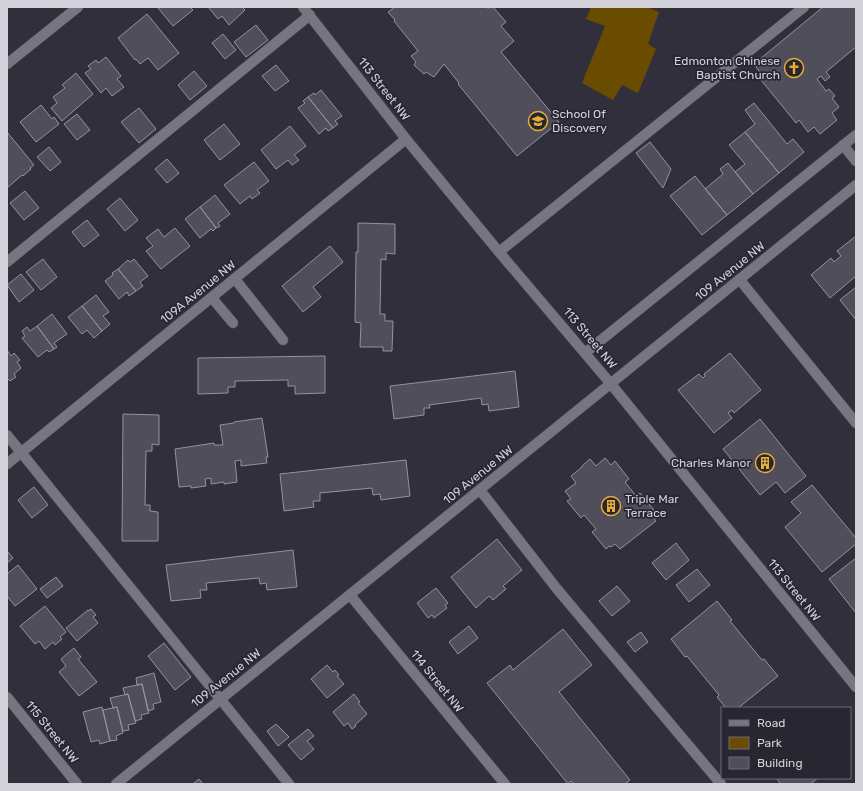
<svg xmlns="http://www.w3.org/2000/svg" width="863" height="791" viewBox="0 0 863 791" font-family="Rubik,sans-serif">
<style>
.green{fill:#6a4c01}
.building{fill:#504e5b;stroke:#9492a0}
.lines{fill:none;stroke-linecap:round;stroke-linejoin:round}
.minor-casing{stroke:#4d4b55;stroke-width:11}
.minor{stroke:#767582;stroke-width:10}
.labels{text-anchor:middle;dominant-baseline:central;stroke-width:3.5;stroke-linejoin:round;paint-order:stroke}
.poi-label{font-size:12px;fill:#d2d1d9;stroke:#272631;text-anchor:end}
.street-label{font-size:12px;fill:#d2d1d9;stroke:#272631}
</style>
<rect width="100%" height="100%" fill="#312f3b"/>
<path class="green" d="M591,7h56l12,5 -11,32 8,5 -18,44 -16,-8 -9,15 -31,-17 23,-57 -19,-7z"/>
<path class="building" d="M160,7h30l3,3 -20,16 -15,-18z
M208,7h34l3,3 -16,15 -7,-9 -4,3z
M395,7h91l1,1 6,-1 13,15 -5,4 13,15 -13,11 58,70 -42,34 -59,-72 1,-1 -15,-19 -10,13 -8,-5 -2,2 -10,-9 2,-3 -5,-6 7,-5 -24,-30 1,-1 -7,-8z
M823,7h33v40l-30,25 4,5 -5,4 -4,-5 -4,3 9,12 3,-2 6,7 -3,2 7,9 -7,6 5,7 -17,14 -6,-7 -6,5 -9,-12 -3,3 -35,-43 3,-2 -10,-14z
M147,14l32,39 -21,17 -10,-12 -8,6 -4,-5 -1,1 -17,-22z
M256,25l12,15 -22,17 -12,-15z
M223,34l13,16 -11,9 -13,-16z
M106,57l15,19 -4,3 7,8 -12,9 -6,-8 -5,5 -16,-20 6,-4 -3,-3 8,-6 2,3z
M276,65l13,16 -14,10 -13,-15z
M194,71l13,15 -17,14 -12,-15z
M76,73l17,21 -31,27 -11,-13 6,-5 -4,-6 12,-9 -3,-3z
M321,90l21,26 -7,5 3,3 -5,4 -25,-31 6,-4 1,2z
M308,97l25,31 -5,3 -2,-3 -7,6 -21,-26 7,-5 -2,-2z
M754,103l33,41 6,-5 11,13 -25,21 -34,-41 10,-8 -10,-14z
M41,105l11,14 2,-2 5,7 -23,18 -16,-20z
M139,108l17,21 -17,14 -18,-21z
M77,114l13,16 -13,10 -13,-16z
M224,124l16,20 -20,16 -16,-20z
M290,126l16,20 -12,9 5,5 -7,5 -4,-5 -12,9 -15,-19z
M7,132l27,33 -4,3 1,1 -8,7 -1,-1 -15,13z
M745,132l34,41 -26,21 -18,-22 10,-8 -16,-19z
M650,142l21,27 -8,19 -27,-35z
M49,147l12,15 -11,9 -13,-14z
M167,159l12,14 -12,10 -12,-14z
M254,162l15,19 -12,9 3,3 -8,6 -2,-3 -10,8 -16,-19z
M728,163l25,31 -26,21 -22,-26 18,-15 -3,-5z
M695,176l32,39 -25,20 -32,-39z
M25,191l14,17 -15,12 -14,-17z
M215,195l15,19 -12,9 2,3 -4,2 -16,-21z
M120,198l18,22 -13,11 -18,-22z
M200,207l16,21 -3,3 -2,-2 -11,9 -15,-19z
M87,220l12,15 -15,12 -12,-15z
M358,223l37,1v30l-9,-1v7l-5,-1 -1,55h5v7h8l-1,30h-9v-4h-23l1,-24 -6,-1 1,-70h2z
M175,228l15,18 -29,23 -15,-18 7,-5 -7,-8 12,-9 6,8z
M856,236v40l-26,22 -19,-23 20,-17 3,4 7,-6 -4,-5z
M330,246l13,16 -30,25 8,10 -18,15 -21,-26z
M43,259l14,18 -16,13 -15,-18z
M134,259l14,17 -8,6 3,4 -7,5 -18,-22 10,-9 2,2z
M118,269l18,22 -7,5 -2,-4 -8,7 -14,-18 8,-6 -1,-2z
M21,274l13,16 -15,12 -12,-17z
M856,287v33l-16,-20z
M96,295l13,17 -6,4 7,8 -8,7 -20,-25z
M82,306l20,25 -8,7 -7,-8 -5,4 -14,-17z
M52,314l15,20 -13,9 3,4 -3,2 -17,-23z
M37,326l17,23 -5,3 -2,-2 -9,7 -16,-19 3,-2 -3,-5 5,-4 3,4z
M7,350l4,6 3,-3 6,7 -3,2 4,6 -7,6 2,3 -6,4 -3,-3z
M730,353l31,37 -27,23 -2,-3 -4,3 4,5 -18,15 -36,-43 21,-16 4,4 2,-2 -1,-2z
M325,356v37l-30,1v-8h-7v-6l-53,1v6h-7v6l-30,1v-36z
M515,371l4,36 -30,4 -1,-7 -6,1 -1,-7 -52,7 1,3h-6v7l-30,4 -4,-33z
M123,414l36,1v30l-7,-1v7h-6l-1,54h5v6l8,1v29h-36z
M262,418l6,39h-2l1,6 -26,3v-6l-6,1 2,21 -13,2v-2l-13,2v-6l-6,1 1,7 -15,2v-2l-12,1 -4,-38 39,-6v2h9l-3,-20 14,-2v-1z
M760,419l46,57 -21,17 -9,-11 -16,13 -37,-46z
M605,458l6,7 4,-4 14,18 -4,3 11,14 4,-3 14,17 -4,3 6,8 -36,28 -5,-5 -4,3 -2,-1 -3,3 -14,-17 4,-3 -12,-14 -3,3 -14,-17 4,-2 -6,-8 11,-8 -5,-7 11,-9v-1l8,-7 6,7z
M406,460l4,36 -29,4 -1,-6 -7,1 -1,-7 -52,5v8h-7l1,6 -30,4 -4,-37z
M812,485l44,53v6l-34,28 -37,-45 16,-14 -10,-11z
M34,487l14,18 -16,13 -14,-18z
M497,539l25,31 -19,16 3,3 -13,11 -4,-4 -13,12 -25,-31z
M676,543l13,17 -23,20 -14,-17z
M293,550l4,37 -30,3 -1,-7 -6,1 -1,-6 -53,5 1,7h-7l1,8 -30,3 -5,-36z
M7,551l6,7 -6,5z
M856,558v55l-27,-34z
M18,565l19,24 -22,17 -8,-10v-22z
M697,569l13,16 -21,17 -13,-17z
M56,577l7,9 -16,12 -7,-9z
M617,586l13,15 -18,15 -13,-15z
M436,588l12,15 -3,2 2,3 -13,10 -2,-3 -4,3 -11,-15z
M717,601l15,19 -2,1 32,39 2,-1 14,17 -40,32h-12l-9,-11 2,-2 -32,-39 -2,1 -14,-18z
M45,606l21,26 -6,5 2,2 -7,6 -2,-3 -8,7 -6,-8 -4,3 -15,-18z
M91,609l5,6 -3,2 5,6 -21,18 -11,-13 22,-18v1z
M469,626l9,12 -20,16 -9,-12z
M563,629l29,36 -33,27 71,88 -5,4h-51l-3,-3 -3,3 -81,-101 23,-18 3,5z
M641,632l7,10 -13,10 -8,-10z
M164,643l27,34 -16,13 -27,-34z
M74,648l7,9 -3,2 19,23 -18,14 -20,-24 7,-6 -5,-7z
M327,665l6,7 2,-2 4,5 -2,1 7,8 -17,14 -16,-19z
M154,673l7,29 -8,2 1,5 -6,2 -6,-27 -5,1 -1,-7z
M142,684l7,29 -8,2 1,4 -7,2 -7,-27 -3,1 -2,-7z
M128,694l8,29 -8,2 1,5 -6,1 -6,-24 -4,1 -3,-10z
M354,694l6,8 -2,1 9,11 -12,11 1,1 -4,3 -4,-6 -4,3 -11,-14z
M102,707l8,34 -10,3 -1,-4 -8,2 -8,-30z
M117,707l6,26 -7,3 1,4 -7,1 -7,-31z
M276,724l13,13 -11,9 -11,-15z
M308,729l6,7 -7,5 7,8 -13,11 -13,-15z
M776,778h42l-8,6h-29z
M199,779l4,5h-10z"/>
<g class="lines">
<defs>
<path id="minor" d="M303,7l103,132 93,113 112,132 245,303
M7,64l71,-57
M843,145l13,16
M499,252l305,-245
M7,262l303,-247
M235,279l48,61
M740,280l116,143
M212,298l21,25
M585,353l271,-218
M7,435l282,349
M7,464l399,-325
M480,490l77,99 164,195
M350,595l155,189
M7,697l70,87
M116,784l740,-599"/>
</defs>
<use href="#minor" class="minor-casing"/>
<use href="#minor" class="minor"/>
</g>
<defs>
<symbol id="church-ring" viewBox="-11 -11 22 22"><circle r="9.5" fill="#272631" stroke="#e5ad35" stroke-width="1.5"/><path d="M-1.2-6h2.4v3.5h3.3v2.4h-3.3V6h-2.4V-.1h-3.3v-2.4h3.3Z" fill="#e5ad35"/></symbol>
<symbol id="school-ring" viewBox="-11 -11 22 22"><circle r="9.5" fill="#272631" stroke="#e5ad35" stroke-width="1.5"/><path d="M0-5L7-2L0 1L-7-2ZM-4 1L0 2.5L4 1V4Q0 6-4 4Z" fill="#e5ad35"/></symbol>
<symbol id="building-ring" viewBox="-11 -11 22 22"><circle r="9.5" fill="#272631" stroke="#e5ad35" stroke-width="1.5"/><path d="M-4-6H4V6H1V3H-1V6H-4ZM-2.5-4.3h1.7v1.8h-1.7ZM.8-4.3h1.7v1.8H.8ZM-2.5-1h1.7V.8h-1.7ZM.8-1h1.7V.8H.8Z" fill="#e5ad35"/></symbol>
</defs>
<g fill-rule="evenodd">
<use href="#church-ring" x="783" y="57" width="22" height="22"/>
<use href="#school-ring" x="527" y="110" width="22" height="22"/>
<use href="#building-ring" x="754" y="452" width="22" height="22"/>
<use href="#building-ring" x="600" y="495" width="22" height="22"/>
</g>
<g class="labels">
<g class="poi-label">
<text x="780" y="61">Edmonton Chinese<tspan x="780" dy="14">Baptist Church</tspan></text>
<text x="552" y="114" text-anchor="start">School Of<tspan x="552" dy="14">Discovery</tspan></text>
<text x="751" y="463">Charles Manor</text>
<text x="625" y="499" text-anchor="start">Triple Mar<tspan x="625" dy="14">Terrace</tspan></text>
</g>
<g class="street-label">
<text transform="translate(384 89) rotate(52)">113 Street NW</text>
<text transform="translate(730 271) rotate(-39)">109 Avenue NW</text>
<text transform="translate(198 292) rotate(-39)">109A Avenue NW</text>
<text transform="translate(590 338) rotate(50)">113 Street NW</text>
<text transform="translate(478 475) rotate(-39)">109 Avenue NW</text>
<text transform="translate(794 590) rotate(51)">113 Street NW</text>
<text transform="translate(226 678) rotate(-39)">109 Avenue NW</text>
<text transform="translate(437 681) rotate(51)">114 Street NW</text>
<text transform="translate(52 732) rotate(51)">115 Street NW</text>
</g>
</g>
<rect width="863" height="791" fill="none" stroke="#d2d1d9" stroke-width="16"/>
<rect x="721" y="707" width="130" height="72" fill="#272631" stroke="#6b6a74"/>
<rect x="729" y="720" width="20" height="6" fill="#767582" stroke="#6b6a74"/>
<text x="757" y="727" font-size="12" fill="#d2d1d9">Road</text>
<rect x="729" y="737" width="20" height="12" fill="#6a4c01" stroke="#6b6a74"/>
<text x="757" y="747" font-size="12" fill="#d2d1d9">Park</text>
<rect x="729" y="757" width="20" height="12" fill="#504e5b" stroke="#6b6a74"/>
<text x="757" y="767" font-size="12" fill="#d2d1d9">Building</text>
</svg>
